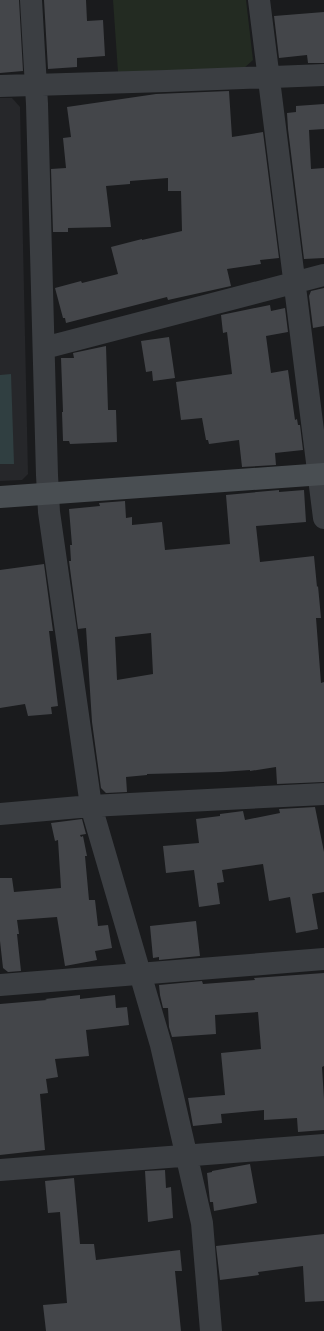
<svg xmlns="http://www.w3.org/2000/svg" width="324" height="1331" viewBox="0 0 324 1331" font-family="Raleway,sans-serif">
<style>
.built{fill:#26272a}
.green{fill:#232b22}
.water{fill:#303f41}
.building{fill:#44464a;fill-rule:evenodd}
.lines{fill:none;stroke-linecap:round;stroke-linejoin:round}
.street{stroke:#3b3e42;stroke-width:22}
.secondary{stroke:#494e52;stroke-width:22}
</style>
<rect width="100%" height="100%" fill="#1a1b1d"/>
<path class="built" d="M0,98h12l8,9 8,367 -6,6 -22,1z"/>
<path class="green" d="M113,0h133l7,60 -9,8 -126,4z"/>
<path class="water" d="M11,374l3,90h-14v-89z"/>
<path class="building" d="M0,0h19l4,71 -23,2z
M44,0h42l1,21 16,-1 2,36 -28,2v9l-29,2z
M324,12v51h-16l-1,-8 -28,3 -5,-42z
M229,91l3,46 31,-5 16,126 -19,2 1,4 -34,5 4,17 -63,14 -1,-3 -101,26 -1,-5h-2l-8,-30 26,-7 1,2 36,-9 -7,-27 31,-8v1l40,-9 -1,-40h-13v-13l-38,3v3l-24,2 5,41 -43,1v4h-15l-2,-63 15,-1 -3,-30 8,-1 -4,-30 89,-13z
M324,104v25l-15,1 2,39 13,-1v90l-20,1 -16,-130 -1,-16 9,-1v-6z
M324,288v38l-11,2 -4,-32 2,-5z
M270,305l1,6 14,-3 3,24 -22,4 5,37 17,-3 7,50 2,-1 1,6h2l3,25 -28,3 1,12 -34,2 -3,-27 -30,4 -1,-4h-2l-4,-22 -21,2 -5,-38 56,-8 -5,-42 -4,1 -2,-18z
M169,337l6,41 -22,3 -1,-10 -6,1 -5,-31z
M106,346l2,64h8l1,32 -47,2 -1,-3h-6l-1,-29h1l-2,-54h13l-1,-5z
M279,490v2l25,-2 2,32 -50,4 4,36 54,-6 3,31 1,-1 3,32h-5l5,65 3,-1v100l-47,2 -1,-17 -26,4v-1l-29,2 -74,2v1l-21,2 1,15 -21,1 -5,-5 -9,-66 -6,-94 -8,1 -9,-68h2l-1,-16h2l-3,-36 31,-3 -1,-3 26,-2 1,17 6,-1v8l30,-3 3,28 65,-6 -4,-49zM151,633l2,41 -36,6 -2,-43z
M44,564l9,67h-4l9,75 -7,1 1,7 -24,2 -3,-12 -25,4v-138z
M315,807l9,45v40l-12,2 6,35 -22,4 -6,-36 -21,4 -6,-37 -41,6 2,12 -7,1 3,21 -21,3 -5,-37 -28,3 -3,-27 36,-3 -3,-24 24,-3v-2l23,-3 2,9 35,-7 -1,-4z
M82,819l4,15 -6,1 1,2 2,-1 4,20h-2l4,44h6l3,26 10,-1 4,23 -17,3 2,9 -32,6 -8,-49 -40,3 2,14h-2l4,37 -13,1 -5,-4 -3,-27v-63h12l2,14 47,-4 -3,-48 -3,1 -4,-18z
M196,921l4,35 -41,4v-3l-6,1 -3,-32z
M324,973v93l-2,1 2,32v31l-26,2 -1,-14 -33,2v-10l-43,4 1,9 -29,3 -5,-28 37,-3 -4,-42 40,-4 -3,-37 -43,3 1,19 -44,3 -3,-10 -1,-19h-5l-3,-13 -1,-10 43,-4 1,3 52,-4 -1,-2z
M80,995v4l35,-4 1,13 11,-1 2,18 -43,5 3,26 -34,3 3,18 -12,2 2,14 -8,1 5,56 -45,5v-151l47,-4 -2,-1z
M250,1164l7,39 -43,8 -1,-9h-3l-3,-29 5,-1v-1z
M165,1170l1,18 5,-1 2,31 -25,4 -3,-51z
M74,1178l6,66h14l2,16 84,-10 2,21h-7l6,60h-135l-3,-26 24,-2 -7,-91 -12,1 -3,-32z
M324,1234v67l-19,1 -2,-36 -45,6 1,3 -39,5 -4,-34z"/>
<g class="lines">
<path class="street" d="M31,0l6,104 10,371 2,37 42,294 70,239 41,178 9,108
M259,0l65,518
M0,86l166,-5 158,-6
M44,348l280,-73
M0,814l91,-8 233,-12
M0,985l324,-26
M0,1170l324,-25"/>
<path class="secondary" d="M0,497l324,-23"/>
</g>
</svg>
